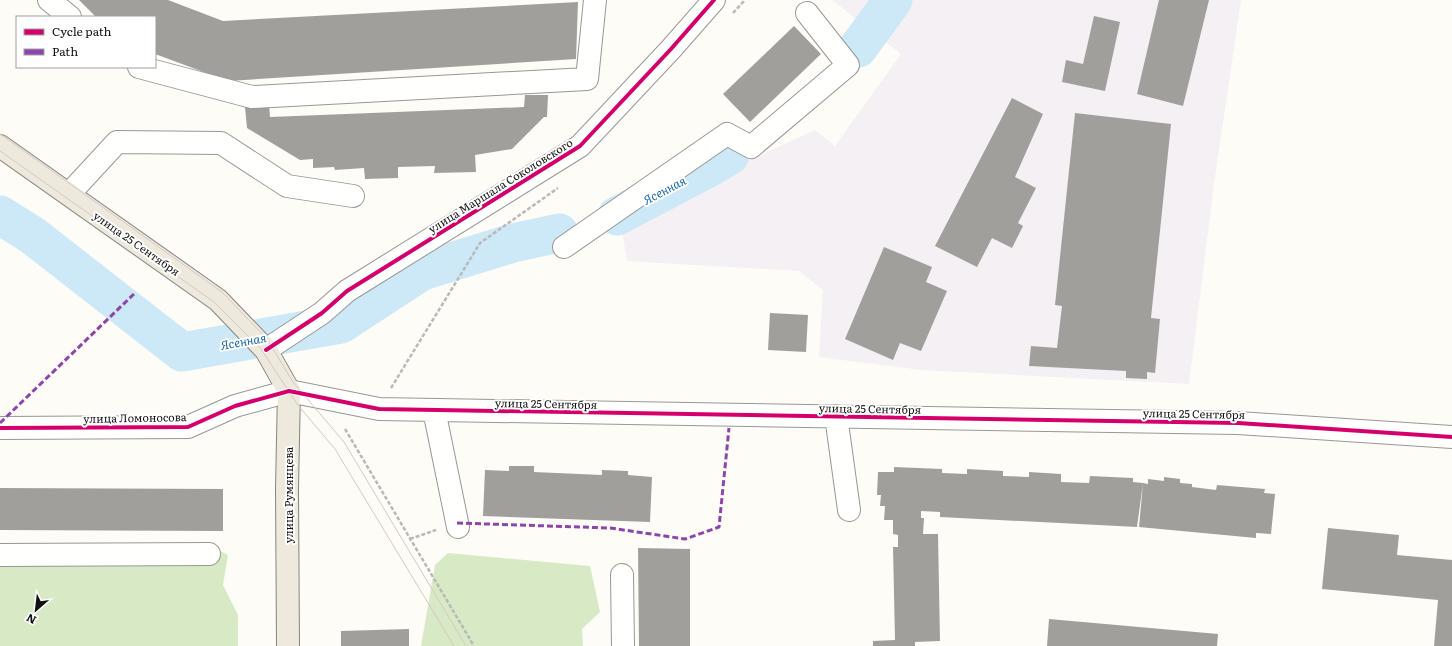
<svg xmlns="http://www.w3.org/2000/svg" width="1452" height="646" viewBox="0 0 1452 646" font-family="Literata,serif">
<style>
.industrial{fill:#f5f0f3}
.forest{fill:#d8eac5}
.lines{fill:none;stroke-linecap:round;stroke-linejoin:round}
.river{stroke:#cde8f7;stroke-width:39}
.building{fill:#a19f9c}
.minor-casing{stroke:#979795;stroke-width:24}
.major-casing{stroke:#858482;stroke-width:24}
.path{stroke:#b9b9b8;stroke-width:2.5;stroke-dasharray:4 2;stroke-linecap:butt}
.minor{stroke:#fffffe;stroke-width:22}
.major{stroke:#ede9dc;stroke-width:22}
.tram{stroke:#d9c6c7;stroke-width:1}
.quiet{stroke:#8e44ad;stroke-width:3;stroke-dasharray:6 3;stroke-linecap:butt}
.cycleway-casing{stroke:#fff;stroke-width:6}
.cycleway{stroke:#d6006c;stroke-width:4}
.labels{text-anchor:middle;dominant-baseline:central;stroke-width:4;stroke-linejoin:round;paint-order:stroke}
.street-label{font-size:11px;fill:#111;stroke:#fff}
.water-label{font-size:12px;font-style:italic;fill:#1768a6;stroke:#fff}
</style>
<rect width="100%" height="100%" fill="#fdfcf7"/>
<path class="industrial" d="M832,0h409l-27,184 -25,200 -267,-14 -103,-13 4,-67 -24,-19 -172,-10 -7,-42 195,-89 20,16 66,-92z"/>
<path class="forest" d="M211,546l17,9 -5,30 15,30v31h-238v-86z
M448,553l142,13 10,46 -18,17 1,17h-162l14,-81z"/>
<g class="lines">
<path class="river" d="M858,48l35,-48
M0,215l32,20 150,117 159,-28 81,-53 91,-28 46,-10
M617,216l95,-50 18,-11"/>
</g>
<path class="building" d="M79,0h89l55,21 355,-19 -2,57 -348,22 -73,-27v-37h-59z
M1159,0h50l-26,106 -46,-12z
M1094,16l26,6 -15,69 -43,-9 4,-22 17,4z
M794,26l27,28 -71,68 -27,-28z
M525,95h23l-1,22h-3l-32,32 -37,6 1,17 -42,1 1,-7 -37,1v11l-33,1 -1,-11 -29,2 -1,-3 -21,1v-9l-13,1 -53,-32 -2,-21 24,-3 1,13 254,-10z
M1012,98l31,16 -28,63 21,11 -18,35 5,3 -11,22 -20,-10 -15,29 -42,-21z
M1075,113l96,11 -20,194 9,1 -5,54 -8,-1v7l-21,-1v-7l-97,-5 2,-20 26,2 5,-42 -7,-1z
M884,247l48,20 -6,15 21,9 -26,60 -21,-8 -7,17 -48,-21z
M770,313l38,2 -2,37 -38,-2z
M509,466h25v6l68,3v-5l26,1v4l24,2 -2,45 -167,-6 2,-46 24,1z
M894,467l48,2v4l25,1v-5l36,2v5l26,1v-5l32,2v8l28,1 1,-7 43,2v4l10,1 -6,44 -197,-10v-5l-19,-1v7h3l-1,16h15l2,107 -25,1v4h-42v-5l22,-1 -2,-93h5v-12l-5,-1v-14h-9l1,-14h-5l1,-11h-4l1,-23h16z
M1164,477l16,2v4l12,1v3l24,3 1,-5 48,4 -1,4 11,1 -4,40 -15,-1v5l-117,-11 4,-44 5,1v-5l16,2z
M0,488l223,1v42l-223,-1z
M1328,528l71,7 -2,20 55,5v86h-18l4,-46 -116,-11z
M638,548l52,1v97h-51z
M1049,619l169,15 -1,12h-170z
M409,629v17h-68v-15z"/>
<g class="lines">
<defs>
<path id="minor" d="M49,0l21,17
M139,67l113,30 335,-18 8,-79
M69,194l48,-52 104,1 66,43 66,10
M564,247l163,-113 24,13 97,-82 -41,-52
M266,350l56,-37 25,-22 233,-145 91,-97 43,-49
M434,410l24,117
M836,416l13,94
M0,428l188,-1 47,-21 54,-15 90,18 859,14 214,14
M0,555l209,-1
M622,575l1,71"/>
<path id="major" d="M0,146l218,154 48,50 23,41 -2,97 1,158"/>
</defs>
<use href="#minor" class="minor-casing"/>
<use href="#major" class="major-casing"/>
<path class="path" d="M733,13l12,-13
M391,388l89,-145 78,-55
M345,429l129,217
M410,539l26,-9"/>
<use href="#minor" class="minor"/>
<use href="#major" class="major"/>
<path class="tram" d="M0,134l222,158 45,47 26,43 51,60 122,204
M0,151l214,151 47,47 36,55 38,45 119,197"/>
<path class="quiet" d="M0,423l136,-131
M457,523l153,5 75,11 34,-12 10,-99"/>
<defs>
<path id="cycleway" d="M266,350l56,-37 25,-22 233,-145 91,-97 43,-49
M0,428l188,-1 47,-21 54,-15 90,18 859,14 214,14"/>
</defs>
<use href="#cycleway" class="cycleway-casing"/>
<use href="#cycleway" class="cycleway"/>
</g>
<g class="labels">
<g class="street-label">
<text transform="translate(500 185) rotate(-32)">улица Маршала Соколовского</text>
<text transform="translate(137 243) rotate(35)">улица 25 Сентября</text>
<text transform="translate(546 403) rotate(1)">улица 25 Сентября</text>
<text transform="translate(870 408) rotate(1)">улица 25 Сентября</text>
<text transform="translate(1194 413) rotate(1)">улица 25 Сентября</text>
<text transform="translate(135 417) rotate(-1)">улица Ломоносова</text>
<text transform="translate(288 495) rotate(-90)">улица Румянцева</text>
</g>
<g class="water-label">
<text transform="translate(664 190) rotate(-28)">Ясенная</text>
<text transform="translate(243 341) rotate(-10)">Ясенная</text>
</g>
</g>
<rect x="16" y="16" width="140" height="52" fill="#ffffff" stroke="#a0a0a0"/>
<rect x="24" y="29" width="20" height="6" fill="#d6006c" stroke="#a0a0a0"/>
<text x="52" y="36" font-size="12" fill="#111111">Cycle path</text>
<rect x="24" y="49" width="20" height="6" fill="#8e44ad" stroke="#a0a0a0"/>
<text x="52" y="56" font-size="12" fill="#111111">Path</text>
<g transform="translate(36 610) rotate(208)" stroke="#ffffff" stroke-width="3" paint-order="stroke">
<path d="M0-3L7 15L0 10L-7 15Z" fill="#111111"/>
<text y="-6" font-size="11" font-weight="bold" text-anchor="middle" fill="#111111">N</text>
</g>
</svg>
